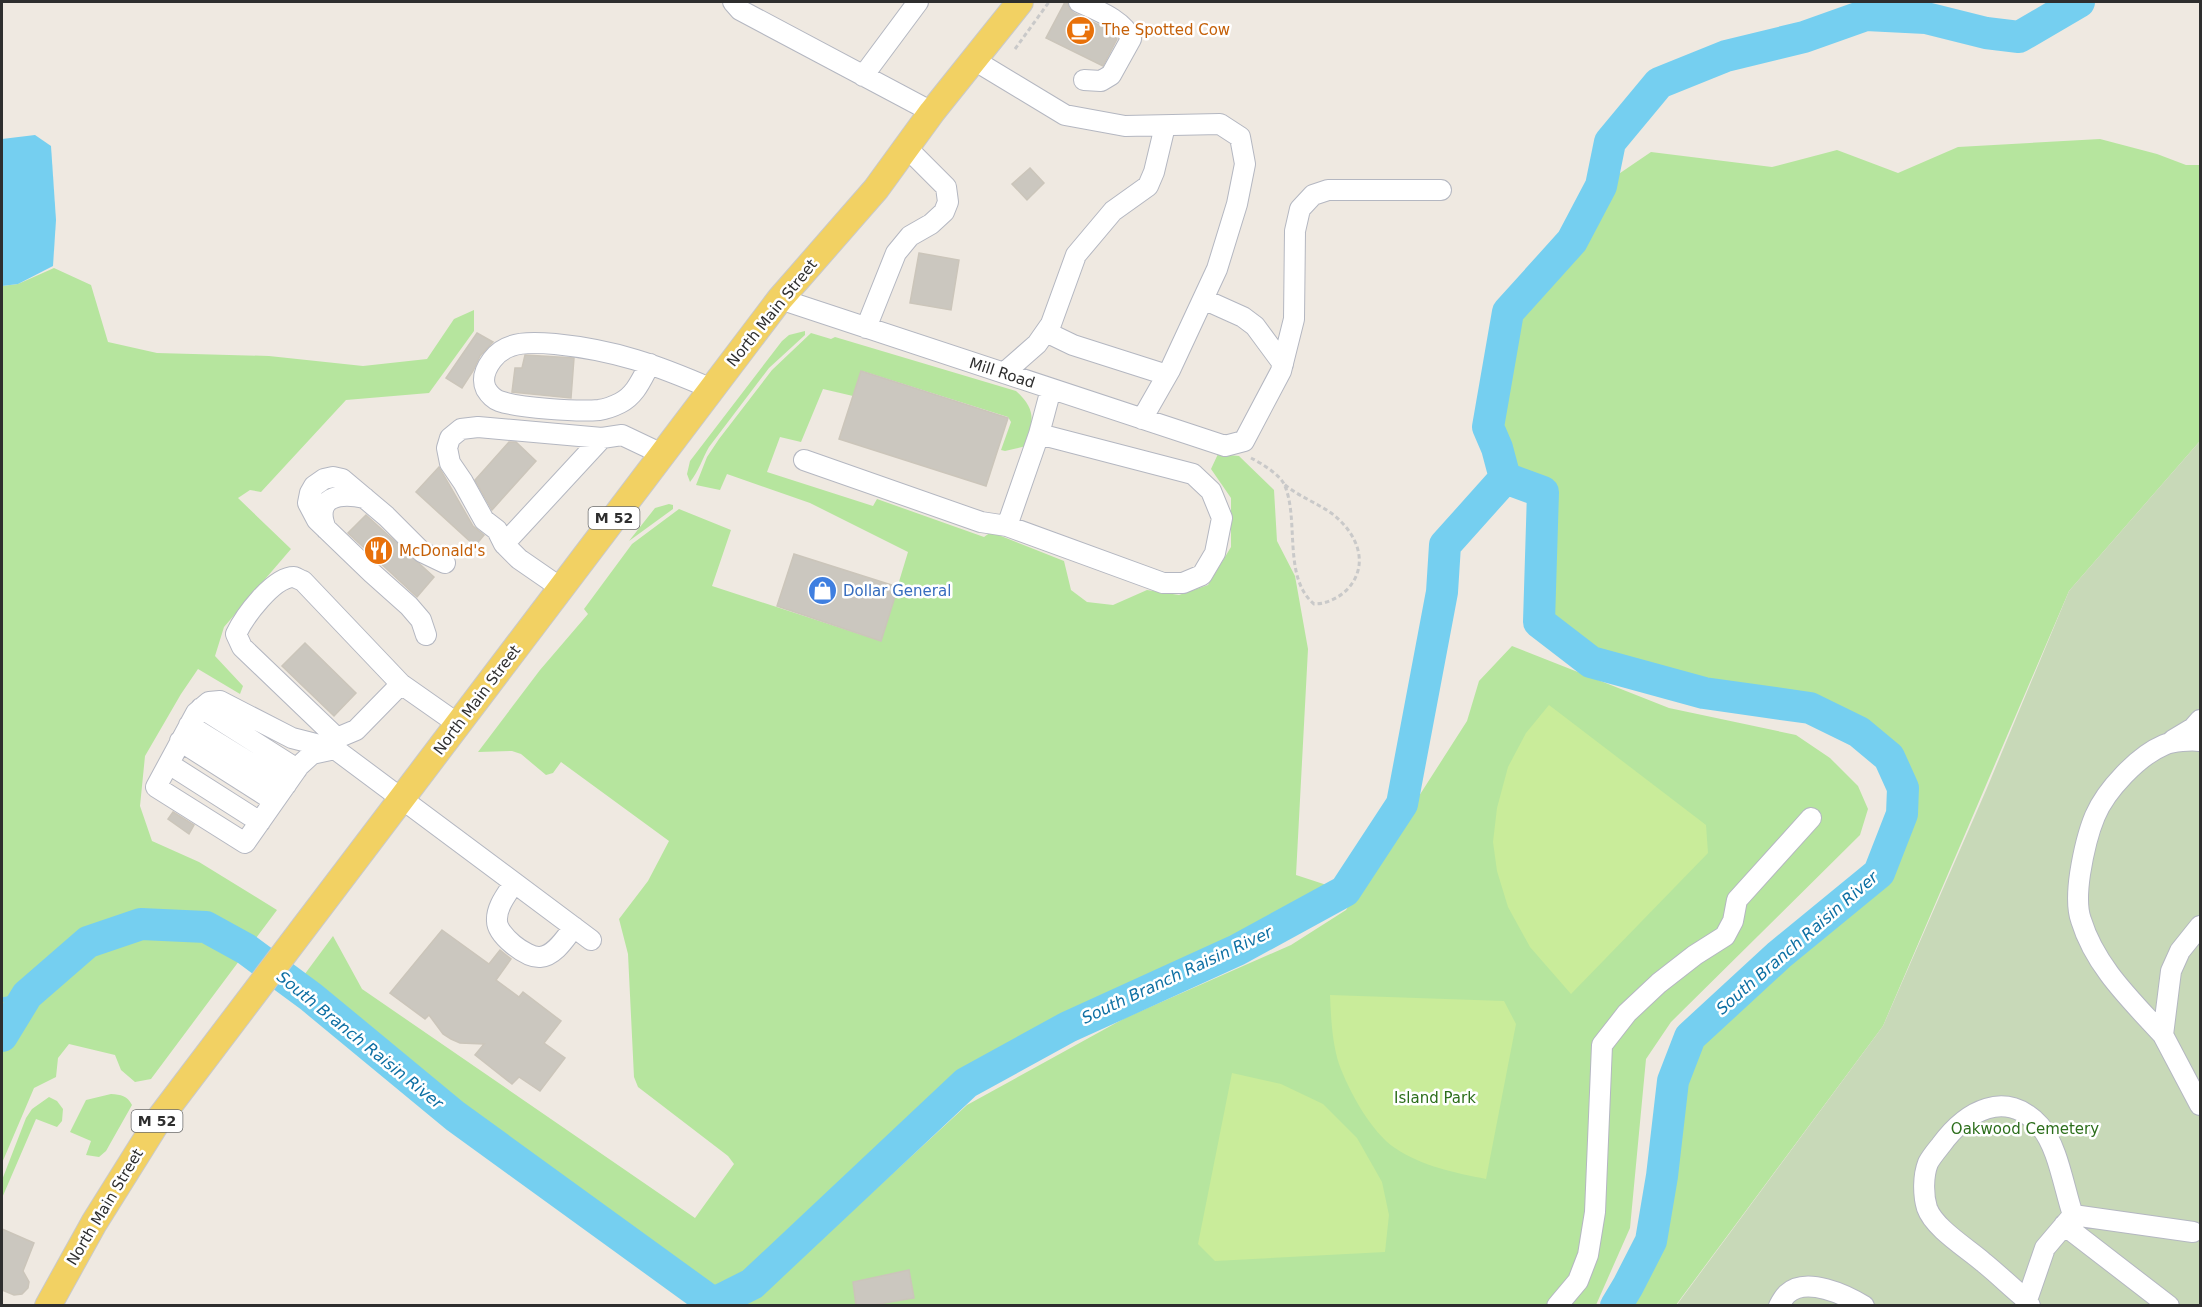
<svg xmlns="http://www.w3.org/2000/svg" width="2202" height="1307" viewBox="0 0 2202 1307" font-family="'DejaVu Sans',sans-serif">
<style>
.green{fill:#b6e59e}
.cemetery{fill:#c8d9b8}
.pitch{fill:#c9ec9a}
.water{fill:#75cff0}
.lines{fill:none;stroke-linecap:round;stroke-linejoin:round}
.stream{stroke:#75cff0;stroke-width:5}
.river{stroke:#75cff0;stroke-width:32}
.building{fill:#cbc7bf;stroke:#cbc5ba;stroke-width:1.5}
.minor-casing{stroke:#b4b7c1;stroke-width:22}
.major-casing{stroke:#c9c9c9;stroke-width:28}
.path{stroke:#c9c9c9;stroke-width:3;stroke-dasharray:4.5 3;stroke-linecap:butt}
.minor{stroke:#fff;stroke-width:20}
.major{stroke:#f2d163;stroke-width:26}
.labels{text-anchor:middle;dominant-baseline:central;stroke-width:5;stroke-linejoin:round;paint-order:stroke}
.shield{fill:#fff;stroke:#6d6d6d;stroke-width:1.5}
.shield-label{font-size:14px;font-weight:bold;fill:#2e2e2e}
.food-label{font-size:15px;fill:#c56008;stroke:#fff;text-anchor:start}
.street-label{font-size:15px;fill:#2e2e2e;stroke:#fff}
.shop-label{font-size:15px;fill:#366cbe;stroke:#fff;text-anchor:start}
.park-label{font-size:15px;fill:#2c6e1b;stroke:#fff}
.water-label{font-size:16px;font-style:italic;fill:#0d6fa3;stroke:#fff}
</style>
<rect width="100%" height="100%" fill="#efe9e1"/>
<path class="green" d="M2100,139l57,15 29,11h14v276l-131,150 -186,435 -207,279h-60l12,-19 23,-45 22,-160 17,-44 189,-164 23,-59 1,-26 -14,-31 -30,-25 -49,-24 -106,-15 -113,-31 -52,-40 4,-130 -38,-14 -8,-30 -9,-21 20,-115 64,-71 29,-55 50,-34 121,15 65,-17 61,23 60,-26z
M54,268l37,17 17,57 49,11 112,3 94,10 64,-7 27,-40 20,-9v21l-45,62 -83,7 -85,92 -11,-2 -12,8 53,51 -67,78 -9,29 28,30 -3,8 -42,-25 -17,25 -36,62 -5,50 12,35 47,21 78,48 -126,169 -16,3 -14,-12 -6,-15 -46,-11 -11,14 -2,19 -22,11 -32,75v-877l16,-2z
M805,331v4l-36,33 -60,79c-7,12 -10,24 -19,35l-3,-8 3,-13 92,-120 7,-6z
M811,333l20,6 4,-2 181,54c21,19 17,30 10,55l-21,5 -4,-1 10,-28 -3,-5 -146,-46 -9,25 -30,-7 -22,53 -21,-5 -13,35 106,34 4,-7 107,38 7,-5 73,29 7,29 16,12 26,3 34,-15 32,5 29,-10 23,-38v-49l-20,-29 7,-15 21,2 35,34 3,51 18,35 13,73 -12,226 49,16 -108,59 -169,77 -102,56 -214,201 -38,19 -259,-187 -159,-130 37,-50 29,53 333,229 39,-54 -6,-8 -90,-69 -4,-10 -6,-123 -9,-35 29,-38 21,-40 -108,-79 -8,11 -7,2 -25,-21 -9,-3 -34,1 62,-82 48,-56 -4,-5 48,-65 47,-35 52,21 -19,56 169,55 27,-89 -98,-49 -83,-29 -7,16 -24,-5 11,-28 12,-18 53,-69z
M669,504l4,1v4l-44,32 26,-33z
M1512,646l157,62 127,27 34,23 28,28 10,23 -8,26 -189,187 -25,37 -16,169 -34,77 -852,1 19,-13 204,-188 158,-87 166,-73 55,-35 121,-189 12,-40z
M111,1094c10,1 16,1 21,11l-26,46 -7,6 -13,-2 5,-14 -21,-9 16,-32z
M49,1097l8,4 6,8 -1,12 -5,6 -21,-8 -34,79v-18l24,-62 6,-9z"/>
<path class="cemetery" d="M2200,441v864l-524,1 207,-280 104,-238 82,-197z"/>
<path class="pitch" d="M1549,705l157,120 2,28 -137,141 -41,-47 -22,-40 -11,-36 -4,-29 4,-34 11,-41 18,-34z
M1330,995l174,6 12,23 -30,155c-30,-6 -65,-13 -91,-31 -24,-16 -46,-57 -56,-84 -7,-22 -8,-46 -9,-69z
M1232,1073l49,11 42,20 34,34 25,44 7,33 -4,37 -170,9 -17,-17z"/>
<path class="water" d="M35,135l16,11 5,74 -3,46 -35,18 -16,2v-147z"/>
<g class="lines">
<path class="stream" d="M2,1000l25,-5"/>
<path class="river" d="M1505,478l38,14 -4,130 52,40 113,31 106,15 49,24 30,25 14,31 -1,26 -23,59 -100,82 -89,82 -17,44 -11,95 -11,65 -23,45 -12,20
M1505,478l-8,-30 -9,-21 20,-115 64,-71 29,-55 9,-44 49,-59 67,-27 78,-19 62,-22 60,3 60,15 33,4 60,-35
M2,1036l25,-41 61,-53 53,-18 65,3 40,22 65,48 144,119 262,190
M714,1303l38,-19 214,-201 102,-56 169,-77 108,-59 57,-87 40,-212 3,-47 60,-67"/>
</g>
<path class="building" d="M1065,2h2l2,6 5,5 29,14 14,12 -14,27 -57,-28z
M1030,168l14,15 -17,17 -15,-16z
M919,253l40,7 -8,50 -41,-7z
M477,333l16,9 -13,14 -7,15 -11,17 -16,-10z
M525,355l49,3 -3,40 -59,-6 3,-24h7z
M861,371l147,47 -22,68 -147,-47z
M509,442h7l20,19 -44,49 -17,-30z
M439,467l34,59 11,9 -9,11 -59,-54z
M366,515l68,62 -17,20 -69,-64z
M794,554l104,33 -17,54 -104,-35z
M305,643l51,50 -22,23 -52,-50z
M173,812l21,13 -5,9 -21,-15z
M442,930l47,34 11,-14 11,9 -15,21 23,17 4,-5 38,29 -17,22 21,15 -25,33 -21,-14 -7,7 -37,-29 9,-11 -24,-1 -9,-4 -8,-5 -14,-19 -4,4 -35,-26z
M2,1229l32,14 -11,28 6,11 -1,6 -6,6 -8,1 -12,-5z
M909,1270l5,28 -41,7h-17l-3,-23z"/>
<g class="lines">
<defs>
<path id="minor" d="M733,2l7,8 192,102
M1079,2c17,8 45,18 52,37l-20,36 -10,6 -17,-1
M974,60l91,55 60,11 95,-2 20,13 5,27 -8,40 -20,65 -47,101 -28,49
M863,76l55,-74
M780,299l445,147 19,-5 37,-70 13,-52 1,-88 5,-22 13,-14 15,-5h113
M1203,299l40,18 12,9 28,38
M866,328l30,-75 14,-17 21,-12 13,-12 4,-10 -2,-15 -40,-40
M1046,332l27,13 94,30
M650,364c-8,14 -14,31 -30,39 -6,3 -14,6 -21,7 -21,2 -80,-2 -100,-9 -5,-2 -10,-7 -13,-12 -5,-11 0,-21 6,-29 14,-20 42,-18 63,-16 60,6 102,21 157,45
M1004,373l33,-29 14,-20 25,-69 37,-44 35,-25 6,-14 11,-46
M1039,434l12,-45
M804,460l177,62 26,4 156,57h20l19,-8 13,-22 7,-35 -11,-27 -18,-17 -154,-40 -32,92
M326,529c-13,-32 13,-37 39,-31
M504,544l-7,-14 -13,-10 -21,-38 -13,-19 -3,-15 3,-10 11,-9 17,-2 124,11
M561,588l-42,-29 -15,-15 98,-106 20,-3 40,19
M426,635l-5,-15 -12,-14 -37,-33 -55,-53 -9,-17 2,-10 4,-7 10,-7 9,-2 9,2 44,37 36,36 23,11
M220,701l72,37 43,11 -23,5 -13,12 -54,77 -89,-56 40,-74 13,-11z
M201,708l96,61
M458,724l-57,-40 -45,46 -19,8 -4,6 2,5 256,191
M189,725l97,60
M337,738l-95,-91 -6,-13c8,-17 37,-57 58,-57 3,1 6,3 9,4l98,103
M2173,740l20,-12 7,-8
M180,741l94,60
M169,764l91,58
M514,883c-7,11 -18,24 -17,38 0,14 29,37 43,36 15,-1 26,-20 34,-30
M2200,926l-20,25 -9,20 -8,64 37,70
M2163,1035c-33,-36 -68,-69 -82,-115 -5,-14 -3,-32 -1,-46 3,-19 7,-39 15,-58 11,-26 43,-60 69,-71 9,-4 27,-5 36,-4
M2064,1225l105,81
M1557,1306l21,-25 10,-26 7,-43 7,-167 25,-32 32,-30 36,-28 30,-19 8,-15 4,-21 74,-82
M1779,1306c2,-4 5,-9 8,-12 19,-18 59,1 77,12
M2025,1306l20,-58 28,-33 120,17
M2030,1306l-2,-5c-16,-13 -30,-27 -45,-39 -16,-14 -49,-34 -56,-54 -4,-13 -4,-32 1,-45 3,-6 9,-13 13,-18 25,-34 65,-57 99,-19 18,20 24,63 33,89"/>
<path id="major" d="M48,1306l46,-83 65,-104 621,-820 96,-110 56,-77 88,-110"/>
</defs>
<use href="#minor" class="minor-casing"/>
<use href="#major" class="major-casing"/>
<path class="path" d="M1015,49l34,-47
M1251,458c10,5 28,16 33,26 16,34 -2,93 30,120 15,0 31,-9 39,-22 15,-24 1,-50 -18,-66 -16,-13 -37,-19 -52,-33"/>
<use href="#minor" class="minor"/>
<use href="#major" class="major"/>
</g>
<defs>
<symbol id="cafe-disc" viewBox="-11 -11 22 22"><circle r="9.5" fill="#e8710a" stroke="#fff"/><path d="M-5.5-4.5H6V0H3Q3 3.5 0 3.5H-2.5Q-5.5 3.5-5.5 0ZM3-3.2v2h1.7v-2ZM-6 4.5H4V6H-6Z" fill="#fff"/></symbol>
<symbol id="restaurant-disc" viewBox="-11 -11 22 22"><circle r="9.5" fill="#e8710a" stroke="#fff"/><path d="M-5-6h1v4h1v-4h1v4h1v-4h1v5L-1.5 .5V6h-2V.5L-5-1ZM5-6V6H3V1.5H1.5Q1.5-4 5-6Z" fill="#fff"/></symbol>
<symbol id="shop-disc" viewBox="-11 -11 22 22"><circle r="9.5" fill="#3f7fe0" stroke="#fff"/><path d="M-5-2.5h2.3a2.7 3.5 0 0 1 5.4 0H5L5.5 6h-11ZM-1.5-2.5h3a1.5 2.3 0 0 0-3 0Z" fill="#fff"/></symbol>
</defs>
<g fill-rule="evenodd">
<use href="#cafe-disc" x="1064" y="14" width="33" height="33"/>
<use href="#restaurant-disc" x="362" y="534" width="33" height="33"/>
<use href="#shop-disc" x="806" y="574" width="33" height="33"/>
</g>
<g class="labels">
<g class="shield">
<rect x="588.5" y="507" width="51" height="22" rx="4.5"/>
<rect x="131.5" y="1110" width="51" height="22" rx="4.5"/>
</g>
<g class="shield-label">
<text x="614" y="518">M 52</text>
<text x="157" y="1121">M 52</text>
</g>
<g class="food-label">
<text x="1102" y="30">The Spotted Cow</text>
<text x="399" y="551">McDonald's</text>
</g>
<g class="street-label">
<text transform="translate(772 313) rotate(-51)">North Main Street</text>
<text transform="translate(1002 373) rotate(18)">Mill Road</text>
<text transform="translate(477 700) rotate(-53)">North Main Street</text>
<text transform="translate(105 1207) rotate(-59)">North Main Street</text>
</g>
<g class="shop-label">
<text x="843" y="591">Dollar General</text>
</g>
<g class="park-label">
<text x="1435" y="1098">Island Park</text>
<text x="2025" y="1129">Oakwood Cemetery</text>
</g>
<g class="water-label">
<text transform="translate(1797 943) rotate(-41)">South Branch Raisin River</text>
<text transform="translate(1177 975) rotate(-25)">South Branch Raisin River</text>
<text transform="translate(360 1040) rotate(39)">South Branch Raisin River</text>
</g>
</g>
<rect width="2202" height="1307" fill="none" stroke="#2e2e2e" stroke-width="6"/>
</svg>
